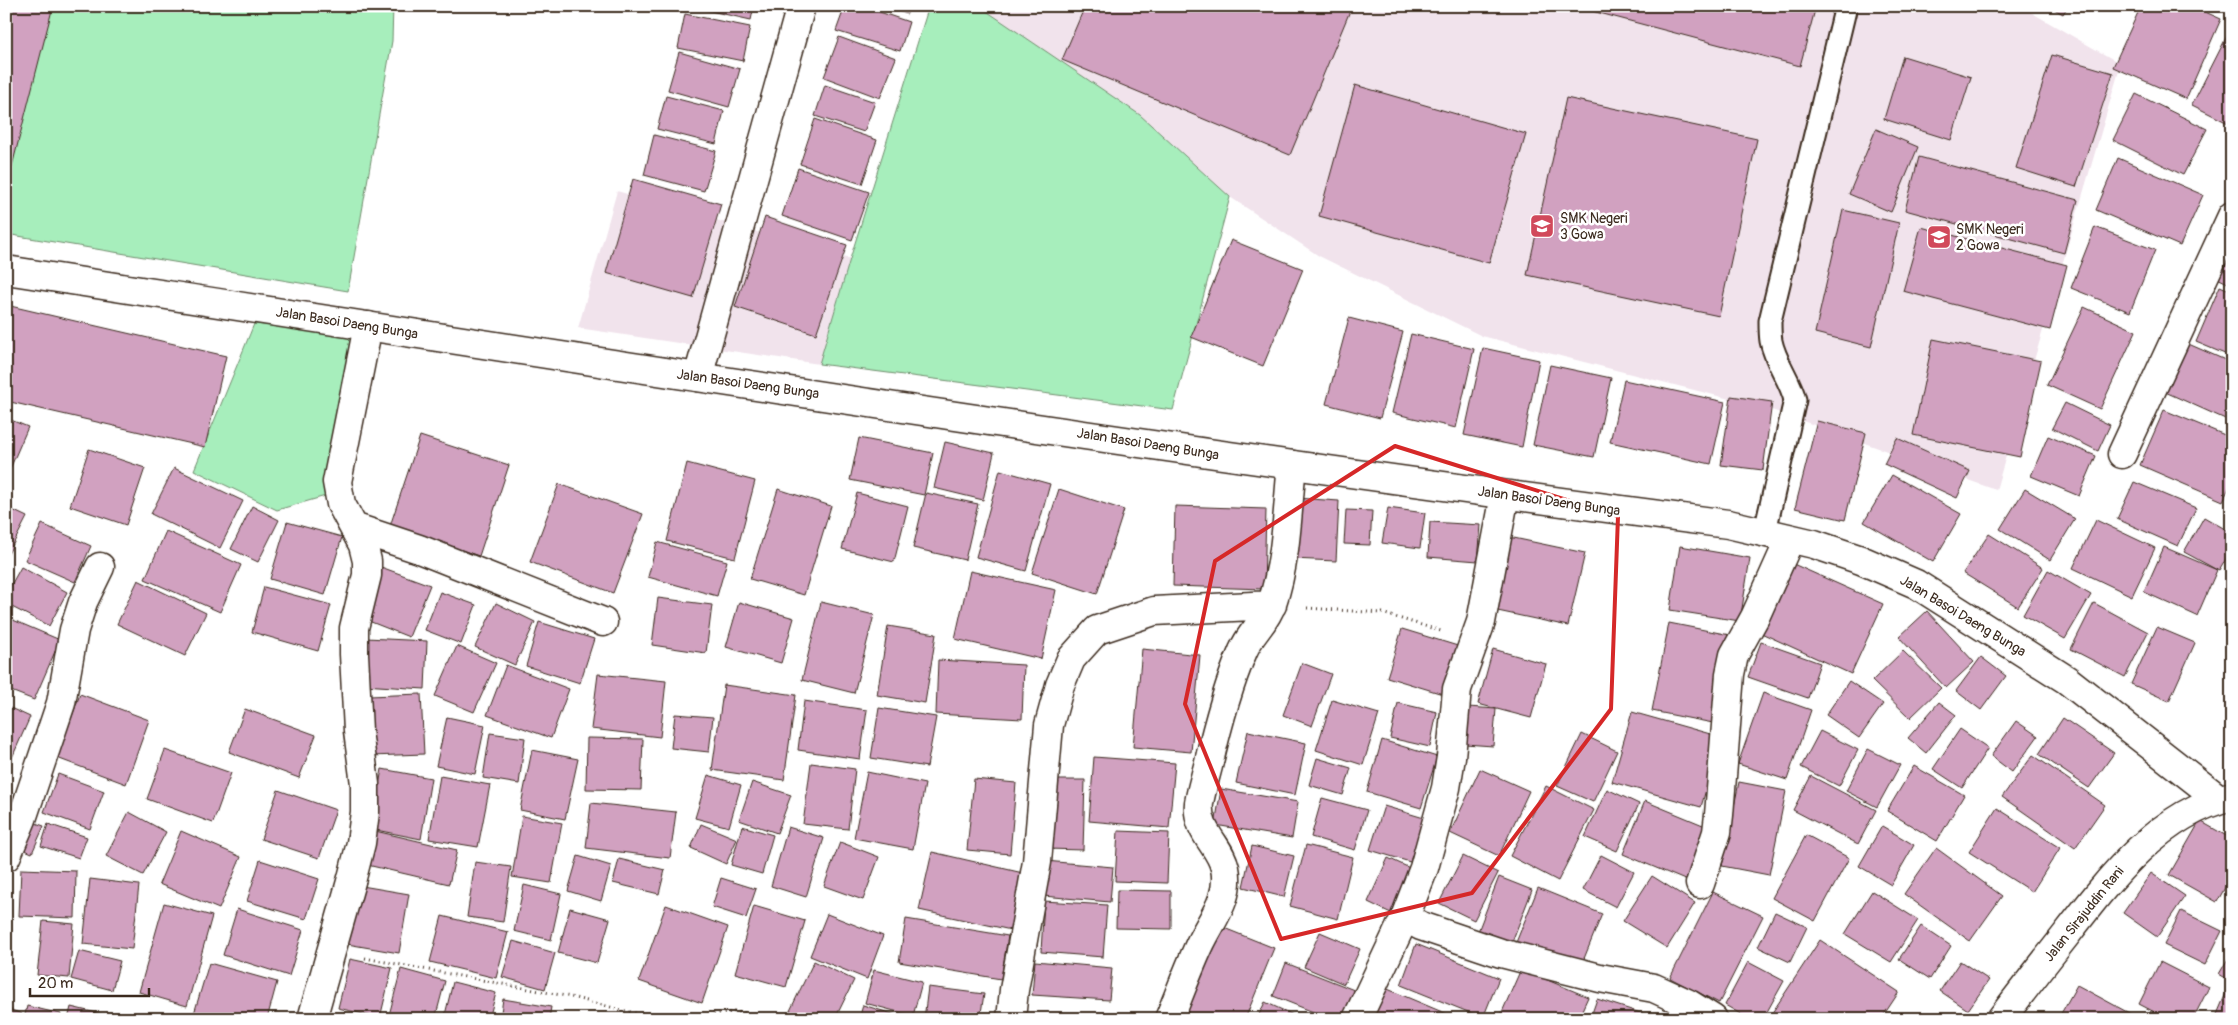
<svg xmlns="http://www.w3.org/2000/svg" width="2238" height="1025" viewBox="0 0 2238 1025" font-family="Pangolin,sans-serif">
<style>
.built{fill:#f1e3ec}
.green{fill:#a7eebc;stroke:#718c6d}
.building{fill:#d1a1c0;stroke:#3b2a1e}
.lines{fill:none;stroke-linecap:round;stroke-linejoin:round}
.lane-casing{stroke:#3b2a1e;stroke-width:25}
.street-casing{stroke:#3b2a1e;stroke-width:31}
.secondary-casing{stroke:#3b2a1e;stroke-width:31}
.path{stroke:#3b2a1e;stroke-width:3;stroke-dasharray:1 4;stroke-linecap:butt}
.lane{stroke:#fff;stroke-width:21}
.street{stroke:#fff;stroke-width:28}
.secondary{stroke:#fff;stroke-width:28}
.marked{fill:none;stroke:#d62828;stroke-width:4;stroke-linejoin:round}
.labels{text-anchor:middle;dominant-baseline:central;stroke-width:5;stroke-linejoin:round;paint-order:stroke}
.poi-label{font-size:14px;fill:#3b2a1e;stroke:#fff;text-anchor:start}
.street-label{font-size:14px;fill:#3b2a1e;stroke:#fff}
</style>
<rect width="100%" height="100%" fill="#fff"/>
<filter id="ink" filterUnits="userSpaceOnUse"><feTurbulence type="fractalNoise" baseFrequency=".02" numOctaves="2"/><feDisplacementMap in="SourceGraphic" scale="10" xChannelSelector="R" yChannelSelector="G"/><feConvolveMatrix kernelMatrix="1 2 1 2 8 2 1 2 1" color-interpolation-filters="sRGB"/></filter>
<g filter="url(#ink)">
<path class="built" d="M979,6h1041l101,58 -125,426 -227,-81 -287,-73 -163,-80 -89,-59 -90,-82z
M617,191l233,68 -31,105 -241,-36z"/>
<path class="green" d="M6,6h387l-1,35 -44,250 -342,-57z
M929,6h50l161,109 90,82 -57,213 -354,-46 31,-105z
M254,324l104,9 -29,162 -52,15 -83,-40z"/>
<path class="building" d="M6,6h47l-42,164 -5,-1z
M688,6h66l-3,14z
M845,6h17l47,16 -9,29 -64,-20z
M882,6h27l-2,8z
M1085,6h267l-62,149 -228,-95z
M1573,6h243l-16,60z
M2049,6h19l-5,8z
M2141,6h51l29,13 -35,80 -73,-32z
M685,14l65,13 -7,34 -65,-13z
M2228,34l4,2v89l-40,-20z
M839,37l57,21 -16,40 -56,-21z
M679,52l61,17 -11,38 -61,-17z
M2052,55l61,18 -37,114 -60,-19z
M1903,56l68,21 -20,63 -67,-21z
M825,85l50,17 -11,30 -49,-16z
M1355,85l171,49 -37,129 -170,-47z
M2136,94l71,35 -24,46 -70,-35z
M666,96l58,15 -8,33 -59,-15z
M1566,98l191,41 -38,177 -192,-41z
M815,119l62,21 -15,44 -62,-20z
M1876,129l42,18 -27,65 -42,-18z
M654,135l62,16 -12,40 -60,-16z
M1919,157l159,43 -14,53 -159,-43z
M2118,158l85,37 -23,51 -84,-36z
M798,168l71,24 -17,48 -70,-24z
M633,179l88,25 -28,94 -87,-25z
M1843,210l56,13 -28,124 -56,-14z
M765,217l82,28 -31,89 -81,-27z
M1921,227l146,38 -17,65 -147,-39z
M2095,227l60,23 -25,62 -59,-24z
M2232,237v48l-19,-9z
M1231,240l72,29 -40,97 -72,-29z
M2220,286l12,5v66l-36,-15z
M6,305l220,51 -21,91 -199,-46z
M2084,307l52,24 -36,78 -53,-24z
M1349,318l54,14 -23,86 -54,-14z
M1411,334l63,15 -18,79 -64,-15z
M1933,339l108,22 -21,96 -107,-22z
M2184,342l48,21v59l-69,-31z
M1483,348l56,12 -17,87 -58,-12z
M1550,365l61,13 -17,79 -61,-12z
M1624,380l101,22 -14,62 -101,-22z
M1731,396l41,6 -9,68 -42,-5z
M2065,403l45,22 -12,26 -46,-23z
M2164,410l68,28v43l-9,20 -83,-36z
M6,418l22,9 -22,51z
M1817,421l49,12 -21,87 -50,-12z
M420,436l89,29 -30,91 -89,-30z
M2048,436l48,20 -17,40 -48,-20z
M859,438l74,15 -9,42 -74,-15z
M1897,438l73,33 -13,27 -73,-34z
M945,442l49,11 -11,47 -49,-12z
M89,449l56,19 -19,57 -56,-19z
M687,463l68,18 -20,77 -68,-17z
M174,468l69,33 -23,47 -69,-34z
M1000,470l50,14 -24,87 -50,-14z
M1892,475l69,39 -28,48 -69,-40z
M2134,482l62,26 -18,38 -61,-27z
M559,484l84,30 -30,79 -83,-31z
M778,489l53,17 -27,89 -54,-16z
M1059,489l65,21 -27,84 -65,-21z
M2025,489l50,30 -25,41 -50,-31z
M857,493l51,13 -14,56 -52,-13z
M926,493l52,11 -13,56 -52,-12z
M1296,498l43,3 -3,60 -44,-2z
M252,506l27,14 -21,42 -27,-13z
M1175,506l91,3 -2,80 -91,-3z
M6,507l21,10 -21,41z
M1388,508l37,5 -5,35 -38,-5z
M1346,510l26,1 -2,34 -26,-1z
M2204,517l28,16v16l-13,22 -35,-19z
M2096,520l59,28 -23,48 -59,-28z
M287,522l55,15 -17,58 -55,-16z
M1430,522l51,3 -3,36 -50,-4z
M42,524l49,22 -16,36 -50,-22z
M166,531l75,34 -21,47 -75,-33z
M1989,534l54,34 -25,39 -55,-34z
M1509,537l76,16 -17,73 -75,-16z
M657,542l70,19 -10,35 -69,-19z
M1680,546l70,12 -10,63 -70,-11z
M2164,547l53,23 -20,46 -53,-24z
M1791,563l92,41 -32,70 -92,-42z
M21,567l46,25 -18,34 -43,-22v-10z
M381,567l49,18 -21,52 -48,-19z
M2048,570l43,25 -26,44 -42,-24z
M970,571l86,19 -15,69 -86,-20z
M138,580l68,33 -21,43 -68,-32z
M264,587l67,18 -13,46 -66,-19z
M440,592l36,13 -15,39 -36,-14z
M658,598l54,7 -6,48 -54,-8z
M739,602l55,16 -13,45 -55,-16z
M821,602l53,13 -20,78 -52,-13z
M496,603l39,19 -20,43 -40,-18z
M2094,603l54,29 -23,45 -54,-28z
M1927,611l47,51 -28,26 -47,-51z
M6,617l54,23 -26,60 -28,-11z
M539,622l55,17 -14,44 -54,-17z
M1669,623l61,12 -17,88 -61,-12z
M888,626l48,8 -11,69 -48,-8z
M2157,627l38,16 -26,58 -38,-17z
M1402,629l59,18 -15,48 -59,-18z
M366,638l61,3 -2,48 -62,-4z
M1761,642l59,21 -12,35 -60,-21z
M457,646l39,17 -22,49 -39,-16z
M1142,649l58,6 -9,97 -58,-5z
M1493,649l53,15 -15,54 -53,-14z
M1903,651l38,37 -31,30 -38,-37z
M1981,657l25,19 -25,34 -25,-19z
M938,660l86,5 -2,54 -86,-5z
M1302,663l29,11 -19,52 -29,-11z
M506,665l63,24 -18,49 -64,-23z
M598,674l68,7 -6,56 -69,-8z
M1849,681l34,23 -24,34 -33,-23z
M724,685l72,10 -12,85 -72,-10z
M1763,693l48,17 -24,70 -49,-16z
M80,694l69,26 -23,64 -69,-26z
M421,694l3,60 -53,2 -2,-60z
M1332,700l47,14 -16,51 -47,-15z
M804,701l63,9 -7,49 -62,-9z
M1939,702l17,13 -30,38 -18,-15z
M1398,703l39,9 -7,35 -40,-9z
M6,706l24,11 -23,52 -1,-1z
M1468,707l28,2 -3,37 -28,-2z
M879,708l57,9 -9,50 -56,-9z
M245,709l71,26 -17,43 -70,-26z
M1632,712l89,25 -20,70 -89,-25z
M675,714l38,3 -4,35 -38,-4z
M447,717l38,8 -10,49 -39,-8z
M2063,718l51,35 -25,35 -50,-34z
M2016,721l22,15 -26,36 -21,-16z
M1960,729l28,19 -26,40 -29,-19z
M1248,731l58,12 -11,52 -59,-12z
M1820,731l38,19 -19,36 -38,-19z
M490,733l35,5 -6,46 -36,-6z
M1582,734l35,17 -24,51 -36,-16z
M587,738l56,1 -2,51 -55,-1z
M1382,740l55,17 -16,51 -54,-16z
M1868,749l32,16 -23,42 -31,-16z
M165,750l66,23 -18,50 -66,-24z
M532,750l46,9 -13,60 -45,-9z
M2033,755l72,50 -30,43 -73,-51z
M1094,757l81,6 -6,65 -80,-7z
M1317,758l34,10 -8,27 -34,-10z
M811,763l44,6 -7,60 -45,-5z
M1914,766l50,29 -27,46 -50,-30z
M382,769l49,9 -10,61 -50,-10z
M1480,769l49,22 -30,65 -49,-23z
M867,772l58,12 -12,65 -59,-11z
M58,774l46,17 -14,38 -46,-17z
M708,775l33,10 -12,42 -34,-9z
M440,776l50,9 -12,62 -49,-8z
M1811,776l65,34 -18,34 -65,-34z
M974,779l42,4 -6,71 -43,-4z
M1049,780h36l-2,70 -36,-1z
M752,782l39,13 -14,38 -38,-13z
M1739,782l47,9 -17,84 -47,-9z
M1546,786l48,24 -36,71 -48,-25z
M1221,789l77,13 -6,36 -77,-13z
M1607,789l32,15 -22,47 -32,-14z
M278,790l58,20 -17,48 -58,-19z
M1322,798l45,12 -12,40 -44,-13z
M1645,801l70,29 -23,53 -69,-29z
M591,803l85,9 -6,46 -84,-10z
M1384,806l40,12 -14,44 -40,-12z
M1997,808l63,40 -28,44 -63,-40z
M129,812l37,20 -23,43 -37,-19z
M522,816l40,7 -11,60 -39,-6z
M27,820l17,6 -12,27 -16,-7z
M2200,821l32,18v36l-15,27 -48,-27z
M48,824l39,13 -8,21 -38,-12z
M701,824l36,15 -11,25 -35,-16z
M742,826l31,9 -11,39 -31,-9z
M1882,826l32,19 -23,40 -32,-19z
M788,827l36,11 -18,59 -35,-11z
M371,830l86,20 -8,34 -86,-20z
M181,831l60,26 -22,52 -60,-25z
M1118,831l51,2 -2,50 -52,-2z
M1806,835l43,23 -34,63 -43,-23z
M840,842l39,15 -16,43 -39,-14z
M1306,845l47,12 -15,62 -48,-13z
M1252,846l42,10 -10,41 -41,-10z
M1936,848l66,48 -32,45 -66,-47z
M932,852l91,21 -12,57 -92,-20z
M1601,855l33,17 -18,35 -33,-17z
M578,856l33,10 -10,35 -33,-10z
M1463,856l35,17 -24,47 -35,-17z
M1388,858l26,12 -19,45 -27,-13z
M619,859l46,11 -6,24 -46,-11z
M260,860l59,19 -13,40 -59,-18z
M1045,861l68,6 -3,35 -67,-6z
M475,862l36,5 -8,55 -36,-5z
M21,869l55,2 -1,47 -56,-2z
M2151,873l34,23 -28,41 -34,-24z
M1652,876l43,27 -28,45 -44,-27z
M1499,877l33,13 -22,57 -33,-13z
M721,878l35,11 -10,29 -34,-11z
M90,879l49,6 -7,64 -49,-5z
M356,885l53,9 -10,59 -52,-9z
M524,885l37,9 -10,46 -37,-9z
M1538,888l64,26 -23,57 -64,-26z
M1117,890l54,1v38l-55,-1z
M1872,891l46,29 -27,42 -46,-28z
M1713,892l50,24 -44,87 -49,-25z
M1044,901l63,4 -4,52 -62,-5z
M164,903l48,13 -25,90 -48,-14z
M666,905l62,22 -26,76 -63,-22z
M754,906l51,15 -19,66 -51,-14z
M570,908l40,11 -13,44 -39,-10z
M237,909l66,21 -14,46 -66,-21z
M2181,911l41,20 -17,34 -41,-20z
M1775,912l32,15 -17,35 -32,-15z
M827,914l56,22 -16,43 -57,-23z
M442,916l66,16 -12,46 -66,-16z
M906,919l102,17 -7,43 -102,-17z
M43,921l31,3 -5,54 -32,-3z
M1219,926l55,22 -29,71h-63z
M1921,926l30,20 -21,33 -31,-20z
M1320,932l40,17 -16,35 -40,-17z
M1820,940l79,52 -18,27h-113z
M513,941l42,12 -10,36 -43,-12z
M1416,944l83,34 -16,40 -82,-33z
M79,951l41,10 -8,29 -41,-11z
M2232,952v30l-13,-8z
M350,959l42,9 -12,50 -42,-10z
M814,961l40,19 -19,39h-38l-9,-4z
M1035,961l77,7 -3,32 -77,-5z
M1960,961l29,19 -21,30 -28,-19z
M1748,962l36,19 -21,38h-14l-24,-14z
M2160,962l49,25 -16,32h-25l-29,-15z
M209,963l68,19 -10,37h-67l-7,-2z
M1286,963l73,29 -10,27h-18l-58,-23z
M401,969l44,12 -10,38h-47z
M1521,969l67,28 -10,22h-79z
M874,970l48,12 -9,34 -48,-13z
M453,982l43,11 -7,26h-45z
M1378,985l69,29 -2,5h-81z
M2077,985l63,34h-82z
M928,987l56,7 -4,25h-56z
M2227,991l5,2v26h-17z
M503,999l48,8 -2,12h-49z
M1597,999l53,17 -1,3h-59z
M1265,1002l37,17h-45z
M863,1005l43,13v1h-47z
M27,1006l34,8 -1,5h-36z
M71,1007l51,12h-54z
M6,1008l16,6 -2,5h-14z"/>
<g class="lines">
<defs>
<path id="lane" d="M1765,531l30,-131c-5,-21 -20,-38 -24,-59 -1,-6 -1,-14 -1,-20l76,-315"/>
<path id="street" d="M698,377l103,-371
M2122,454l110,-238
M1505,495l-24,127 -24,67 -6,68 -5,31 -22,80 -19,49 16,9 80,27 99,25 54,10 35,16 24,15
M356,528l63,21 184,73
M6,857l16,-38 39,-116 13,-73 9,-28 17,-35
M1700,884l17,-52 2,-17 11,-141 4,-19 21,-38 35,-78
M312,1019l40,-141 9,-35 4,-31v-28l-7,-53 -4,-77v-26l13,-53v-14l-4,-16 -22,-41 -4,-22 31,-156
M1011,1019l3,-29 23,-128 12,-137 11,-40 11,-26 26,-29 57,-19 118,-6
M1169,1019c11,-26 20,-52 32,-77 11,-23 30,-45 24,-74 -5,-23 -29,-36 -26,-65 2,-12 6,-25 9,-37 9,-39 19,-78 35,-115 7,-18 23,-29 29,-48 15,-44 15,-92 20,-138
M1357,1019l48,-102"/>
<path id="secondary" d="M6,270c573,89 1147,180 1722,254l86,20 47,16 55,24 151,96 152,119
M2001,1019c21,-28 43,-56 65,-84 43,-56 93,-122 166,-139"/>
</defs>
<use href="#lane" class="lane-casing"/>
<use href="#street" class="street-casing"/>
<use href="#secondary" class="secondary-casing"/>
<path class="path" d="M1307,608l75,5 59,18
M365,958l206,39 75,19 54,1 34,-5 31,3 13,4"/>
<use href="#lane" class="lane"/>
<use href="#street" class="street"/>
<use href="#secondary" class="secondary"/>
</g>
</g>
<path class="marked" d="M1395,446l223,70 -7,193 -139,184 -191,46 -96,-235 30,-143z"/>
<defs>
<symbol id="university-square" viewBox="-11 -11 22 22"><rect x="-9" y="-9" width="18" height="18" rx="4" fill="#d1495b" stroke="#fff"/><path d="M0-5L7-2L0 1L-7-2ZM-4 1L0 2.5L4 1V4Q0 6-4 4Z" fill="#fff"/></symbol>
<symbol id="school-square" viewBox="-11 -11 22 22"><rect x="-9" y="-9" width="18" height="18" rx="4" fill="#d1495b" stroke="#fff"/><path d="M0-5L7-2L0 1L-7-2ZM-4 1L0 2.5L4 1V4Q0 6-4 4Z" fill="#fff"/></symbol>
</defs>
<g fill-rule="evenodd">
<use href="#university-square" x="1528" y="212" width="28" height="28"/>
<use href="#school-square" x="1925" y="223" width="28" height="28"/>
</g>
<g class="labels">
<g class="poi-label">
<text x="1560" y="218">SMK Negeri<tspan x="1560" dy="16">3 Gowa</tspan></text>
<text x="1956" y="229">SMK Negeri<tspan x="1956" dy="16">2 Gowa</tspan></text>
</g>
<g class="street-label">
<text transform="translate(347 323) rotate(9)">Jalan Basoi Daeng Bunga</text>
<text transform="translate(748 384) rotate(8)">Jalan Basoi Daeng Bunga</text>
<text transform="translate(1148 444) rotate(9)">Jalan Basoi Daeng Bunga</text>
<text transform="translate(1549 501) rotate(8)">Jalan Basoi Daeng Bunga</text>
<text transform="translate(1963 616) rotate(31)">Jalan Basoi Daeng Bunga</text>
<text transform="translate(2084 914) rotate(-51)">Jalan Sirajuddin Rani</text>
</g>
</g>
<rect width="2238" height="1025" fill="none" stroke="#fff" stroke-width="25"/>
<rect x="12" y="12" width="2213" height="1000" fill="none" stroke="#3b2a1e" stroke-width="2" filter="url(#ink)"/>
<path d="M30 988v8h119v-8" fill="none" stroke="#3b2a1e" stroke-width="2.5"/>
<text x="38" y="988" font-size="15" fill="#3b2a1e" stroke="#ffffff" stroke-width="4" paint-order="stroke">20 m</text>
</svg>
